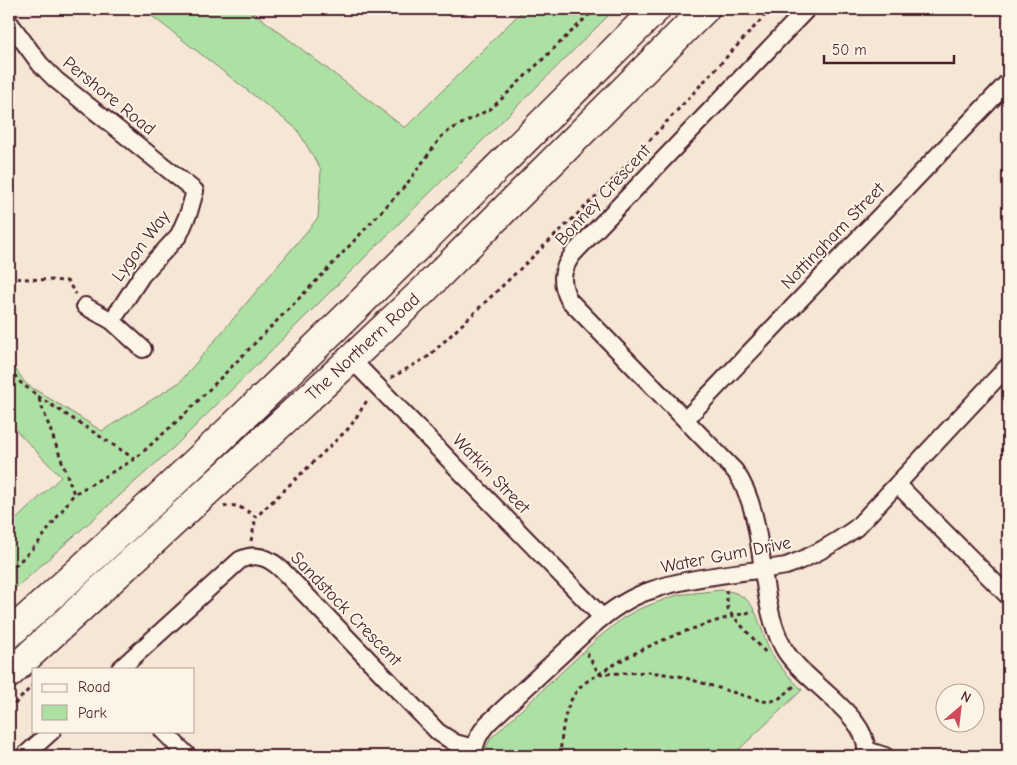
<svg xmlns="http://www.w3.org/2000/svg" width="1017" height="765" viewBox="0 0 1017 765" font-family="'Comic Neue',sans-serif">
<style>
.green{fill:#ade1a4;stroke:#7c8068}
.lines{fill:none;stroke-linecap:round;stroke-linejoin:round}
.street-casing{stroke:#4a1f2b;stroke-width:20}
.highway-casing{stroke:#4a1f2b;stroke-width:31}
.path{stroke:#4a1f2b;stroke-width:3;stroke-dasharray:4 4;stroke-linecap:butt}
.street{stroke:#fcf5e5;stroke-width:16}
.highway{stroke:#fcf5e5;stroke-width:28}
.labels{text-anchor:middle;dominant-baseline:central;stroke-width:4;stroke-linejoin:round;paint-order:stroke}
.street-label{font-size:18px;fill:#4a1f2b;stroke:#fcf5e5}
</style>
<rect width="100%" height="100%" fill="#f6e6d5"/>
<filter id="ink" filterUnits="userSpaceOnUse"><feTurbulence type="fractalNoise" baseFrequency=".02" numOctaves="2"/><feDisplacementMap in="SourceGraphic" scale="10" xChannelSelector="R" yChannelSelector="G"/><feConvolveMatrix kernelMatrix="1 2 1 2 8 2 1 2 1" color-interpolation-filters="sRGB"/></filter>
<g filter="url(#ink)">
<path class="green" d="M143,9h106l156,119 119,-119h91l-442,439 -164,146v-68l52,-49 -52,-54v-68l1,6 16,23 76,47 78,-49 138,-164 3,-48 -24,-41z
M721,590c40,3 35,36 51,64 8,14 20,25 30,36l-70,66h-247l1,-8 5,-10 106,-99 26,-21 16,-9 38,-14z"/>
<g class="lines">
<defs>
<path id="street" d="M807,9l-234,245c-12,16 -13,28 -4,46l166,171c34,48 20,123 48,176 17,33 93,72 82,109
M9,22l31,42 16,16 139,111 -6,21 -10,23 -37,40 -30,46 -27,-15
M112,321l31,28
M351,359l251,258
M686,419l322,-337
M897,484l111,112
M120,669l120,-109c16,-8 29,-2 41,9l157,163 17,11 19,5
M163,731l25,25
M866,750l19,6
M24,756l28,-25
M474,756c0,-13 5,-22 13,-32l103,-96c17,-15 37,-30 59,-37 41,-15 94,-18 137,-25 26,-9 48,-22 70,-38l152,-162"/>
<path id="highway" d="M9,634c224,-200 435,-413 647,-625
M9,674l342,-315 73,-69 281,-281"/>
</defs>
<use href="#street" class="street-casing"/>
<use href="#highway" class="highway-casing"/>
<path class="path" d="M9,278l58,3 9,13
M9,369l12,14 18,14 96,62
M391,378l38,-22 182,-174 160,-173
M39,399l35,95
M224,507c12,-5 23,4 32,10l94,-90 18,-28
M251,541l5,-24
M9,572l30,-30 35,-48 61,-35 50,-45 140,-142 69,-74 12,-13 35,-48 9,-7 42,-22 103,-99
M726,590l2,19 4,6 35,39
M587,653l12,21 50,-2 30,4 83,25c16,2 22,-6 33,-16
M9,710l25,-26
M560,756c2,-23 3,-50 20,-69 7,-7 17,-11 25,-17 45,-28 97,-47 149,-59"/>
<use href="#street" class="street"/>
<use href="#highway" class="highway"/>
</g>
</g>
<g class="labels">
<g class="street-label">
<text transform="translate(109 96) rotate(39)">Pershore Road</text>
<text transform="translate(603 195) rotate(-47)">Bonney Crescent</text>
<text transform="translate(833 236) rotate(-46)">Nottingham Street</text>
<text transform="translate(141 246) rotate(-53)">Lygon Way</text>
<text transform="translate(363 347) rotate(-43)">The Northern Road</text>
<text transform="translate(491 474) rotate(46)">Watkin Street</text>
<text transform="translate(726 555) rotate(-11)">Water Gum Drive</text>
<text transform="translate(346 609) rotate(46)">Sandstock Crescent</text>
</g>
</g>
<rect width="1017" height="765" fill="none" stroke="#fcf5e5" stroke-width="30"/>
<rect x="15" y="15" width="987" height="735" fill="none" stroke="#4a1f2b" stroke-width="2" filter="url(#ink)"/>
<rect x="32" y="668" width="162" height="65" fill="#fcf5e5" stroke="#b59f9b"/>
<rect x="42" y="684" width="25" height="8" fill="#fcf5e5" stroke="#b59f9b"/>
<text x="78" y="692" font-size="15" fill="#4a1f2b">Road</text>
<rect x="42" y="705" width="25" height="15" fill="#ade1a4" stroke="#b59f9b"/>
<text x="78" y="718" font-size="15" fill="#4a1f2b">Park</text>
<g transform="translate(960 708) rotate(28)"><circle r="24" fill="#fcf5e5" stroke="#b59f9b"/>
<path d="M0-4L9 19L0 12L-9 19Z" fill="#d1495b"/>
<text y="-8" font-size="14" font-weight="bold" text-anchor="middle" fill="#4a1f2b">N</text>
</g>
<path d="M824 55v8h130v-8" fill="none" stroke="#4a1f2b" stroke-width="2.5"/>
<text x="832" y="55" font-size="15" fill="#4a1f2b" stroke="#fcf5e5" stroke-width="4" paint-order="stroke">50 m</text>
</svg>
